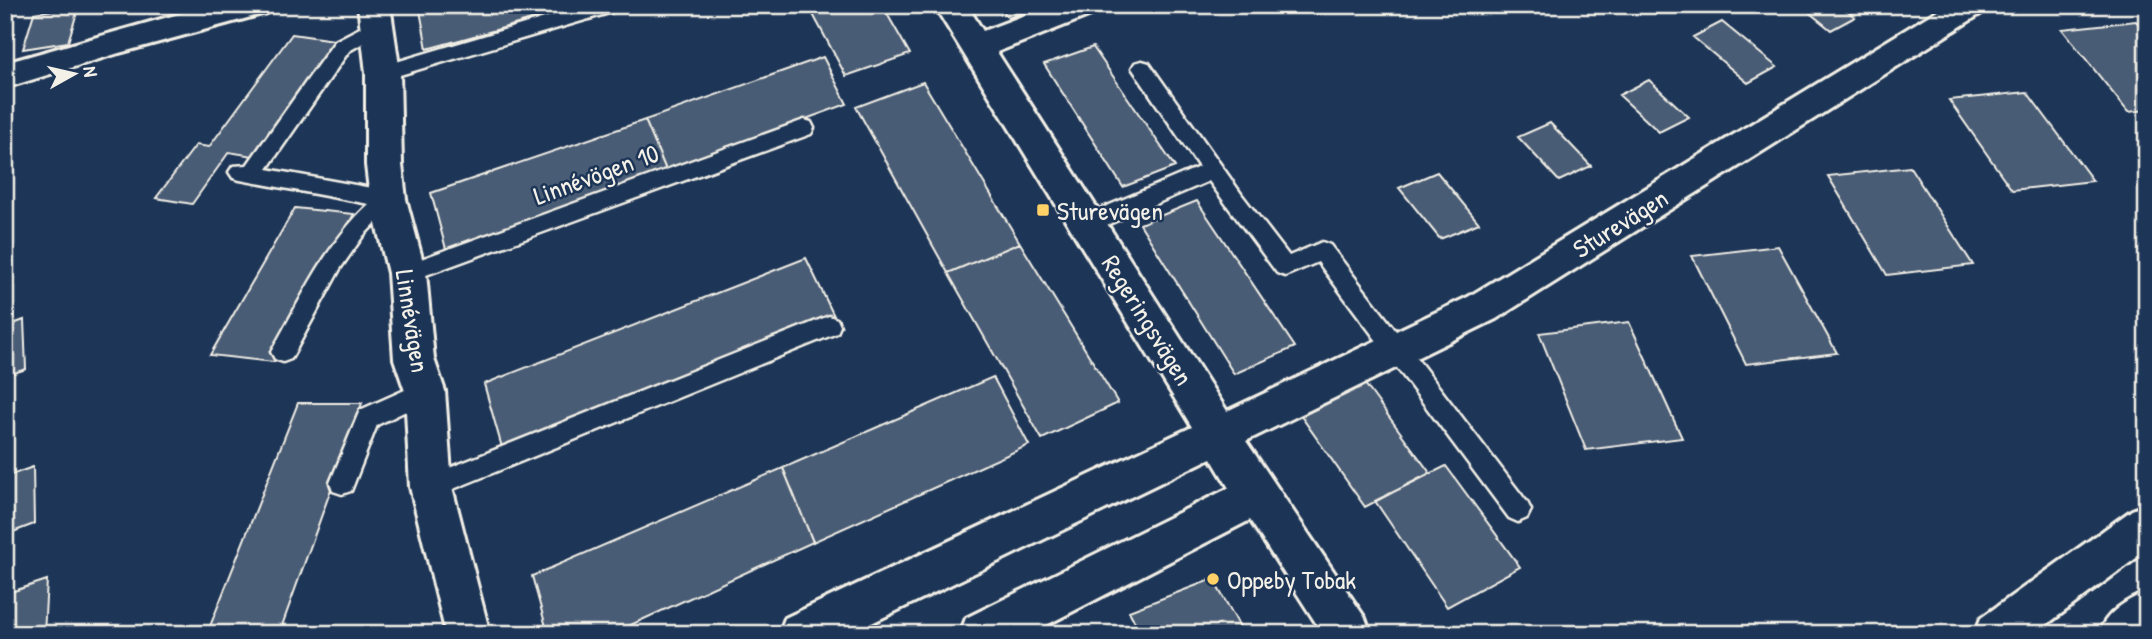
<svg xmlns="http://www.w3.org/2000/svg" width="2152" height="639" viewBox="0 0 2152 639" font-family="'Patrick Hand',sans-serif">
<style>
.building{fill:#485b74;stroke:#f4f1e8;stroke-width:2}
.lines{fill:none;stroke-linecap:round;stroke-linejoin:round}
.service-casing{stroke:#f4f1e8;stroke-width:5}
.minor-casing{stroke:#f4f1e8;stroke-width:6}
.primary-casing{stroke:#f4f1e8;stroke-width:6}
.service{fill:#1d3557;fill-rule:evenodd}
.minor{fill:#1d3557;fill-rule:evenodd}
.primary{fill:#1d3557;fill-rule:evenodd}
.poi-dot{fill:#ffd166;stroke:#1d3557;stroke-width:2.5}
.labels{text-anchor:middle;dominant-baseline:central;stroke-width:5;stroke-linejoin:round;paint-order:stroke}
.street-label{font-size:26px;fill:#f4f1e8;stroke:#1d3557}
.poi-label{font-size:26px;fill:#f4f1e8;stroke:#1d3557;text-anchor:start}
</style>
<rect width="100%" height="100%" fill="#1d3557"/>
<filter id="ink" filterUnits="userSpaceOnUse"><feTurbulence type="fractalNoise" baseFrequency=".0143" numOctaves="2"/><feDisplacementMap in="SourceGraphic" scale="14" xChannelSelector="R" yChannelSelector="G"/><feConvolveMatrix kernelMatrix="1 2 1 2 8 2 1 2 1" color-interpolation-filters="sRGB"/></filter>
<g filter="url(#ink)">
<path class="building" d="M419,5h167l-159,44z
M808,5h74l28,49 -64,22z
M999,5h42l-33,13z
M1800,5h40l15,12 -24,13z
M79,6l-11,36 -45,7 11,-36z
M2136,21l11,13v76l-19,2 -66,-83z
M1722,22l55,45 -29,16 -55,-46z
M292,34l49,7 -82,116 -30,-5 -37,52 -36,-6 40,-53 13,2z
M1093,47l82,120 -52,20 -79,-123z
M823,57l24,47 -181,66 -21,-50z
M1649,80l40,37 -30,15 -40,-37z
M923,82l97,161 -72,30 -92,-166z
M2027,92l66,89 -81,9 -63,-90z
M645,120l21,50 -220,79 -15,-56z
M1550,123l41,43 -32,15 -41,-44z
M1910,167l63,98 -86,10 -59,-99z
M1437,172l42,51 -39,16 -41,-51z
M1197,201l98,146 -61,27 -94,-150z
M295,208l59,6 -80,148 -64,-7z
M1020,243l98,160 -76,36 -94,-166z
M1778,246l59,107 -91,11 -54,-108z
M806,258l28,58 -331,135 -19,-67z
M24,320l2,49 -21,7v-49z
M1629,322l53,116 -96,12 -47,-117z
M993,377l36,68 -216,97 -30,-74z
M1365,384l65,89 -65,34 -64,-91z
M298,403h64l-83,231h-72z
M1446,466l74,101 -73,40 -72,-106z
M33,467l1,57 -29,11v-58z
M783,468l30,74 -202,92h-63l-16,-58z
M1213,579l31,55h-103l-12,-23z
M47,580l-3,54h-39v-40z"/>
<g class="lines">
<defs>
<path id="service" d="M588,5h33l-2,5 -236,70 -7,-2 -3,-5 3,-5z
M377,19l7,2 3,5 -3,5 -35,20 -82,118 121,22 8,2 3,6 -36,37 -23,33 -49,90 -8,3 -8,-3 -4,-7 4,-7c28,-50 52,-102 94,-141l-129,-24 -7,-2 -4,-6 4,-6 14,-1 88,-124z
M1142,61l7,2 93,132 47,61 33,-14 8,3 197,257 4,8 -4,8 -9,4 -9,-4 -191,-256 -33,14 -8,-3 -68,-92 -114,49 -8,3 -8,-3 -3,-6 3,-6 120,-51 -67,-99 3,-5z
M804,120l7,2 3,6 -3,6 -404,148 -8,-3 -3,-6 3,-6z
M829,316l8,3 3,7 -3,7 -406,165 -9,-3 -3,-8 3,-8z
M425,381l8,3 4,7 -4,7 -56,27 -26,66 -9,3 -9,-3 -3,-8 30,-73z"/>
<path id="minor" d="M211,5h60l-5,8 -147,40 -114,35v-25z
M358,5h32l10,68 2,92 4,34 20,74 8,86 11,32 7,96 38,147h-44l-36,-147 -5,-96 -11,-32 -6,-86 -18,-74 -4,-34v-92z
M934,5h33l16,26 69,-26h49l-5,8 -99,39 230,359 241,-114 478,-292h41l-5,8 -486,306 -250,122 119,177 6,16h-48l-73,-114 -221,114h-69l6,-16 263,-130 -18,-30 -362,176h-70l6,-16 407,-191z"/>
<path id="primary" d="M2147,504v46l-113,84h-59l6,-16 151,-108z
M2147,592v42h-49c9,-22 27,-33 49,-42z"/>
</defs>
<use href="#service" class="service-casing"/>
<use href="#minor" class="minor-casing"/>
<use href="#primary" class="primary-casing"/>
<use href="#service" class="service"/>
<use href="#minor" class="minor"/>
<use href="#primary" class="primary"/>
</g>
</g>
<g class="poi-dot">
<rect x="1036" y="203" width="14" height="14" rx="3.5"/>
<circle cx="1213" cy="579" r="7"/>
</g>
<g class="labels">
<g class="street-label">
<text transform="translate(596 174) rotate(-20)">Linnévögen 10</text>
<text transform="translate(1620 223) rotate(-32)">Sturevägen</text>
<text transform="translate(1148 320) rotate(58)">Regeringsvägen</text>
<text transform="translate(413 321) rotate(81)">Linnévägen</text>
</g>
<g class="poi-label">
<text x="1057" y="210">Sturevägen</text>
<text x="1227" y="579">Oppeby Tobak</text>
</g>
</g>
<rect width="2152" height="639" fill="none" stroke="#1d3557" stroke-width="28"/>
<rect x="14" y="14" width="2124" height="611" fill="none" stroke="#f4f1e8" stroke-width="2.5" filter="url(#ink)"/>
<g transform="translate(74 74) rotate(82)" stroke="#1d3557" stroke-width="5" paint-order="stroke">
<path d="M0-5L12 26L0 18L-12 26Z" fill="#f4f1e8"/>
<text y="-10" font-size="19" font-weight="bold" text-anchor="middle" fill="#f4f1e8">N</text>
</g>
</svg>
